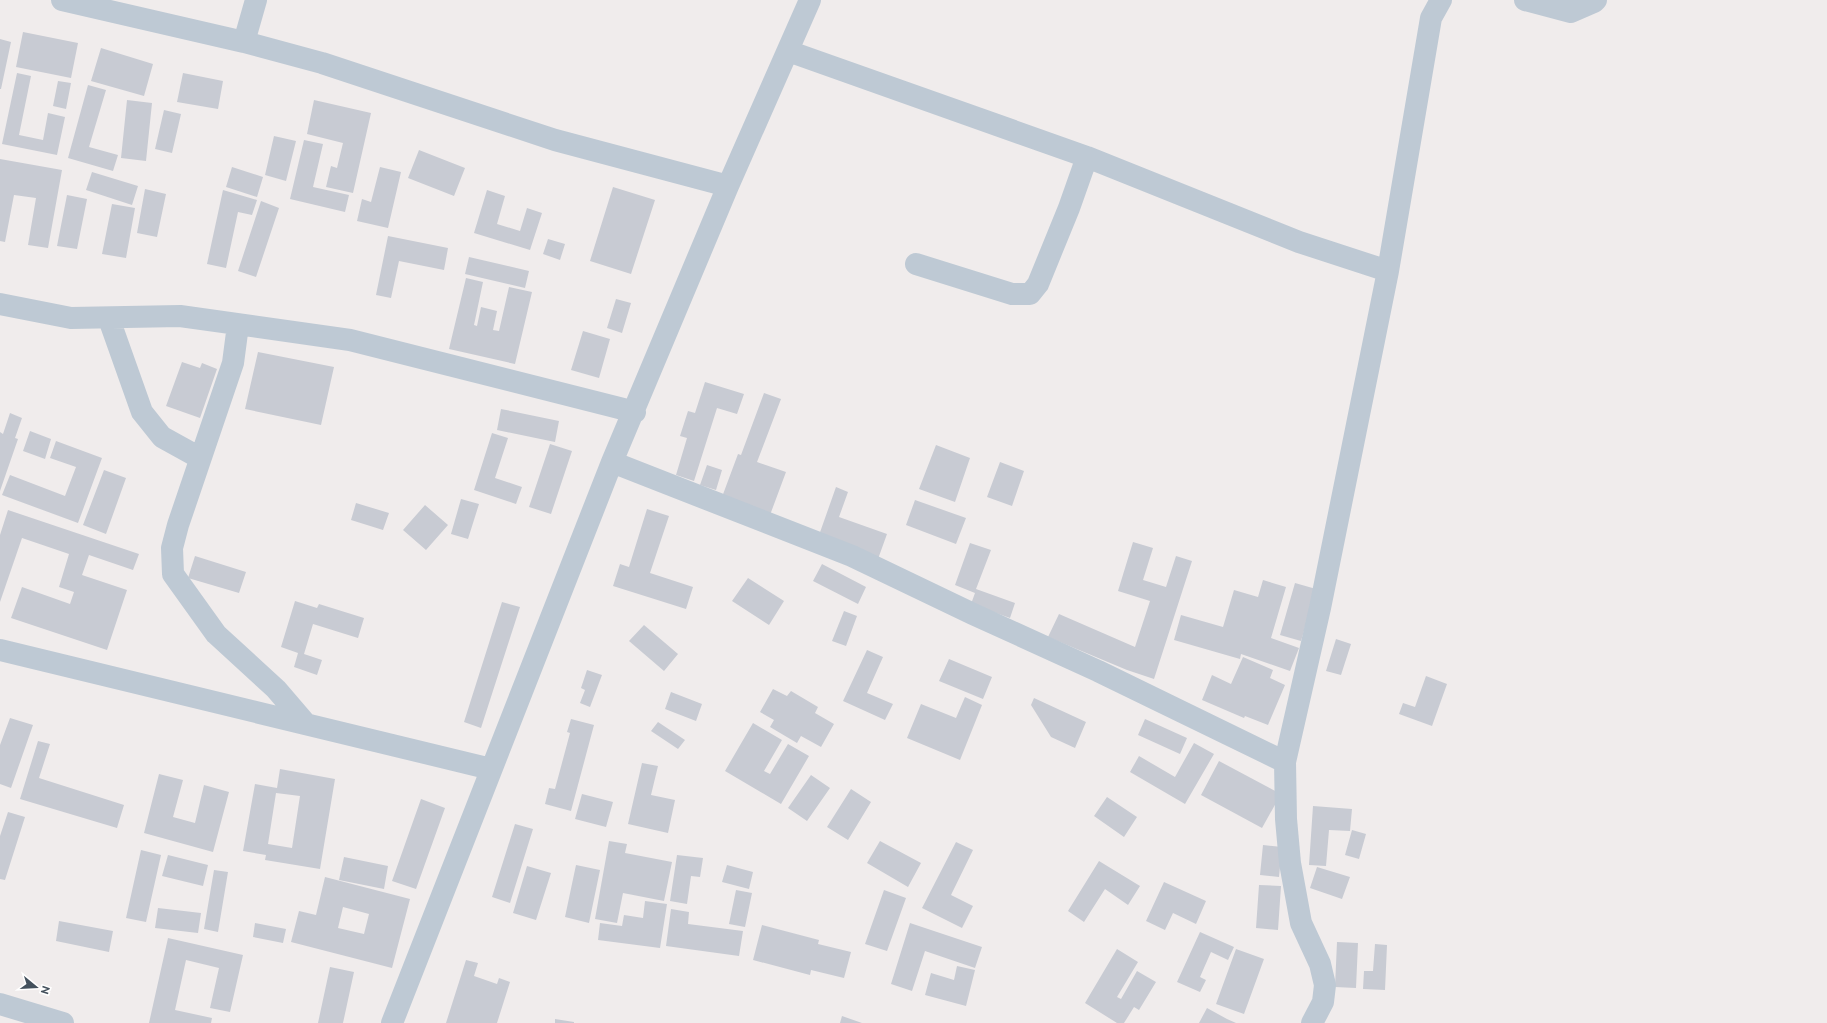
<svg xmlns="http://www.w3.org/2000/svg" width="1827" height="1023" viewBox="0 0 1827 1023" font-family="Ubuntu,sans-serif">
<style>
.building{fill:#c8cbd3;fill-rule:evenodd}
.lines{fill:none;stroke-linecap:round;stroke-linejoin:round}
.minor{stroke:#bec9d4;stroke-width:22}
</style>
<rect width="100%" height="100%" fill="#f0ecec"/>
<path class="building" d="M23,32l55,11 -7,35 -55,-11z
M0,39l11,3 -10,47h-1z
M101,48l52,16 -9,32 -53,-15z
M17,73l14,3 -12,59 24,5 5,-27 17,4 -8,38 -55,-11z
M183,73l40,8 -5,28 -41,-7z
M58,81l13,2 -5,26 -13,-3z
M88,85l18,5 -17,57 29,8 -5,16 -45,-13z
M127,100l25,3 -6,58 -25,-3z
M314,100l57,13 -18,80 -27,-6 5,-21 6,2 6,-25 -36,-9z
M164,110l17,4 -9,39 -17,-4z
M274,136l22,5 -10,40 -21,-6z
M304,140l19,4 -10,43 36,8 -4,17 -55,-13z
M419,150l46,18 -11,28 -46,-18z
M0,159l62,11 -14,78 -20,-3 8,-47 -22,-3 -9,47 -5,-1z
M232,167l31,10 -6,20 -31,-10z
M380,167l21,5 -13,56 -31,-7 5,-22 9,3z
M92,172l46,14 -6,19 -46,-15z
M613,187l42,13 -24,74 -41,-13z
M145,189l21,5 -9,43 -20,-4z
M223,190l34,10 -5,15 -14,-3 -12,56 -19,-4z
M487,190l18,6 -8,28 23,7 7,-23 15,5 -12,37 -56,-17z
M67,195l20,4 -10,50 -20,-3z
M261,201l18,7 -23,69 -18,-6z
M112,204l23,4 -9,50 -24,-4z
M388,236l60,12 -4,22 -45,-9 -8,37 -15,-3z
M548,239l17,5 -5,16 -17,-6z
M469,257l60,14 -4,17 -60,-14z
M466,278l17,4 -9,43 3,1 4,-19 16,4 -4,19 6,1 10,-44 23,5 -17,72 -66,-15z
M616,299l15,4 -9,30 -15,-5z
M583,331l27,8 -11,39 -28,-8z
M258,352l76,15 -13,58 -76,-16z
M182,362l18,6 2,-5 15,6 -17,49 -34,-12z
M705,382l39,12 -7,20 -20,-6 -23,73 -18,-6 11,-37 -7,-2 8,-25 7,2z
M764,393l17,6 -24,63 29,10 -16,43 -48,-18 16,-43 3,1z
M501,409l58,12 -4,21 -58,-12z
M10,413l12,5 -7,20 3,1 -18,52v-59l3,2z
M30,431l21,8 -6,20 -22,-8z
M492,433l16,5 -13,40 27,9 -6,17 -42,-14z
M56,441l46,17 -24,65 -76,-28 8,-20 55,21 11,-29 -26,-9z
M550,444l22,7 -21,63 -22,-7z
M936,445l34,13 -15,44 -36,-13z
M1000,462l24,9 -12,35 -25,-9z
M707,465l15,5 -6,20 -16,-5z
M104,470l22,8 -20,56 -23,-9z
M836,487l12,5 -9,25 48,17 -9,25 -60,-21z
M461,499l18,5 -11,35 -17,-5z
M915,500l51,18 -10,26 -50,-19z
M356,503l33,10 -6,17 -32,-10z
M425,505l23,20 -22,25 -23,-20z
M647,509l22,7 -19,57 43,14 -7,22 -73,-23 7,-22 9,3z
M8,510l131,44 -6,16 -44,-15 -7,20 45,15 -20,60 -96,-32 11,-31 48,17 4,-12 -15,-5 10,-33 -47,-16 -22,64v-67z
M1133,542l20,6 -10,32 23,7 10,-31 16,5 -38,118 -27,-9 -79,-33 11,-23 76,33 15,-46 -32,-10z
M970,543l21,7 -15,39 39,14 -5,15 -39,-14 4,-11 -20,-8z
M195,556l51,16 -7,21 -51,-15z
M822,564l44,23 -8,17 -45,-23z
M748,578l36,23 -15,24 -37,-24z
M1263,580l23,7 -15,51 28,10 -9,23 -49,-17 -1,5 -66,-19 7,-25 42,12 11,-37 24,7z
M1295,583l21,6 -15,52 -21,-6z
M295,601l22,7 2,-4 45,14 -6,20 -45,-14 -9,30 18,6 -5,15 -23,-8 4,-14 -17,-6z
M502,602l18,5 -39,121 -17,-6z
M844,611l13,5 -11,30 -14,-5z
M644,625l34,29 -14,17 -35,-30z
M1336,639l15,5 -10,31 -15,-4z
M867,650l16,7 -16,36 26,11 -8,16 -42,-19z
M1243,657l30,13 -3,8 15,7 -17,40 -23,-9 -1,2 -42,-18 10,-25 19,9z
M949,659l43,18 -9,22 -44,-18z
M587,670l15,5 -12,32 -10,-4 5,-13 -4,-2z
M1426,676l21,8 -15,42 -33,-12 4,-11 12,4z
M773,689l14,7 4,-5 27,16 -3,6 19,11 -13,23 -20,-11 -4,7 -27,-16 4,-7 -14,-8z
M671,692l31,12 -6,17 -31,-12z
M965,697l17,8 -22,55 -53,-22 14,-34 35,14z
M1034,698l52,24 -11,26 -24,-11 -20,-32z
M10,718l23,7 -22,63 -11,-4v-39z
M571,719l23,6 -23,86 -26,-7 4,-16 6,1 15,-56 -3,-1z
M1145,719l42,19 -7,16 -42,-19z
M658,722l27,18 -7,9 -27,-18z
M753,723l29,17 -18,31 6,3 18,-30 21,12 -28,48 -56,-33z
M38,741l12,3 -11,34 85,27 -7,23 -97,-29z
M1194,743l20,11 -29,50 -55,-32 9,-16 36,21z
M1219,761l62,33 -19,34 -61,-33z
M642,763l16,3 -7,29 24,5 -7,33 -40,-9z
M280,769l55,10 -15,90 -55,-9 1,-5 -23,-4 12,-67 22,4zM276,793l24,3 -8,52 -24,-4z
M159,774l24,6 -10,37 22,6 9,-38 25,7 -16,60 -69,-19z
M811,775l19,13 -23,33 -19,-13z
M851,789l20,13 -23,38 -21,-13z
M582,794l31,8 -7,25 -31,-8z
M1107,797l30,20 -13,20 -30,-21z
M421,799l24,9 -29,81 -24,-8z
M1313,806l39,3 -2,22 -21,-1 -3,36 -17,-1z
M8,812l17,5 -20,63 -5,-1v-43z
M515,824l18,5 -23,74 -18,-6z
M1352,830l14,4 -7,25 -14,-4z
M609,841l18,3 -2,9 47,9 -8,39 -41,-8 -6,30 -22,-4z
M880,841l41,22 -13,24 -41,-24z
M956,842l17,8 -22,45 22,11 -11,22 -40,-20z
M1263,845l19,2 -3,30 -19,-2z
M141,850l20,5 -15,67 -20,-4z
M168,855l40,10 -5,21 -41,-10z
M677,855l26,3 -3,19 -9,-1 -4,28 -17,-3z
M344,857l44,9 -4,23 -45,-9z
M1099,861l41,25 -12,19 -23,-16 -21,33 -16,-11z
M576,865l24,5 -11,53 -24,-6z
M727,865l26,7 -4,17 -27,-7z
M527,866l24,7 -15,47 -23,-7z
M1317,867l33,10 -8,22 -32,-11z
M214,870l14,2 -10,60 -14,-3z
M325,877l85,22 -18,69 -101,-26 8,-31 17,4zM343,907l26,7 -5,20 -26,-6z
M1164,882l42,19 -10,23 -23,-11 -8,17 -19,-9z
M1259,885l22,1 -3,44 -22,-2z
M736,890l16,3 -7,34 -16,-3z
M884,890l22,8 -19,53 -22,-7z
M645,901l22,3 -7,44 -62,-8 2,-17 22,3 2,-11 19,3z
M158,908l43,5 -3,20 -43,-5z
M671,909l18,3 -1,12 55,7 -4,25 -73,-10z
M59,921l54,10 -4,21 -53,-11z
M255,923l31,6 -3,14 -30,-6z
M910,923l72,24 -7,21 -50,-17 -13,40 -21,-7z
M762,925l57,15 -1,4 33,8 -7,26 -33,-8 -1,5 -57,-15z
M1200,932l34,15 -6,13 -17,-8 -11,25 6,3 -6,12 -23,-10z
M168,938l75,17 -13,57 -20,-4 9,-40 -33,-8 -11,50 37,8 -1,5h-62z
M1337,942l21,1 -2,45 -21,-1z
M1375,944l12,1 -2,45 -22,-1 1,-18h9z
M1117,949l21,13 -21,35 4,2 16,-28 19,11 -17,28 -5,-3 -10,16h-7l-32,-20z
M1236,949l28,10 -20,55 -28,-10z
M466,960l12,3 -4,13 23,8 2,-6 11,4 -13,41h-51z
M957,966l18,4 -9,36 -41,-11 6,-22 23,7z
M330,967l24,5 -11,51h-25z
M1207,1008l20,11 9,4h-37z
M842,1016l20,7h-22z
M555,1019l19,3v1h-19z"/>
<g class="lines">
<path class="minor" d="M62,0l182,42 78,21 233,77 173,46
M1525,0l46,12 23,-10 2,-2
M244,42l12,-42
M788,51l299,106 212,85 89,29
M916,264l96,30h18l8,-10 31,-76 18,-51
M0,304l71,14 109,-2 170,24 285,72
M109,319l33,93 20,25 38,21
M238,325l-5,38 -55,162 -6,23 1,26 43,60 60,55 30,35
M612,462l240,94 121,58 125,57 187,91
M0,650l491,119
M0,1004l63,19
M392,1023l220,-561 116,-276 82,-186
M1312,1023l11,-21 2,-17 -5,-21 -19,-41 -11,-60 -4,-44 -1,-57 35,-154 68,-337 43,-253 10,-18"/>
</g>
<g transform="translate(36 987) rotate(108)" stroke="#ffffff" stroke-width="3" paint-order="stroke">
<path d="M0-3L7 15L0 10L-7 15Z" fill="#43505c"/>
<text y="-6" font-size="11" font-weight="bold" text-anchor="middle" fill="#43505c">N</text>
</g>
</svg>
